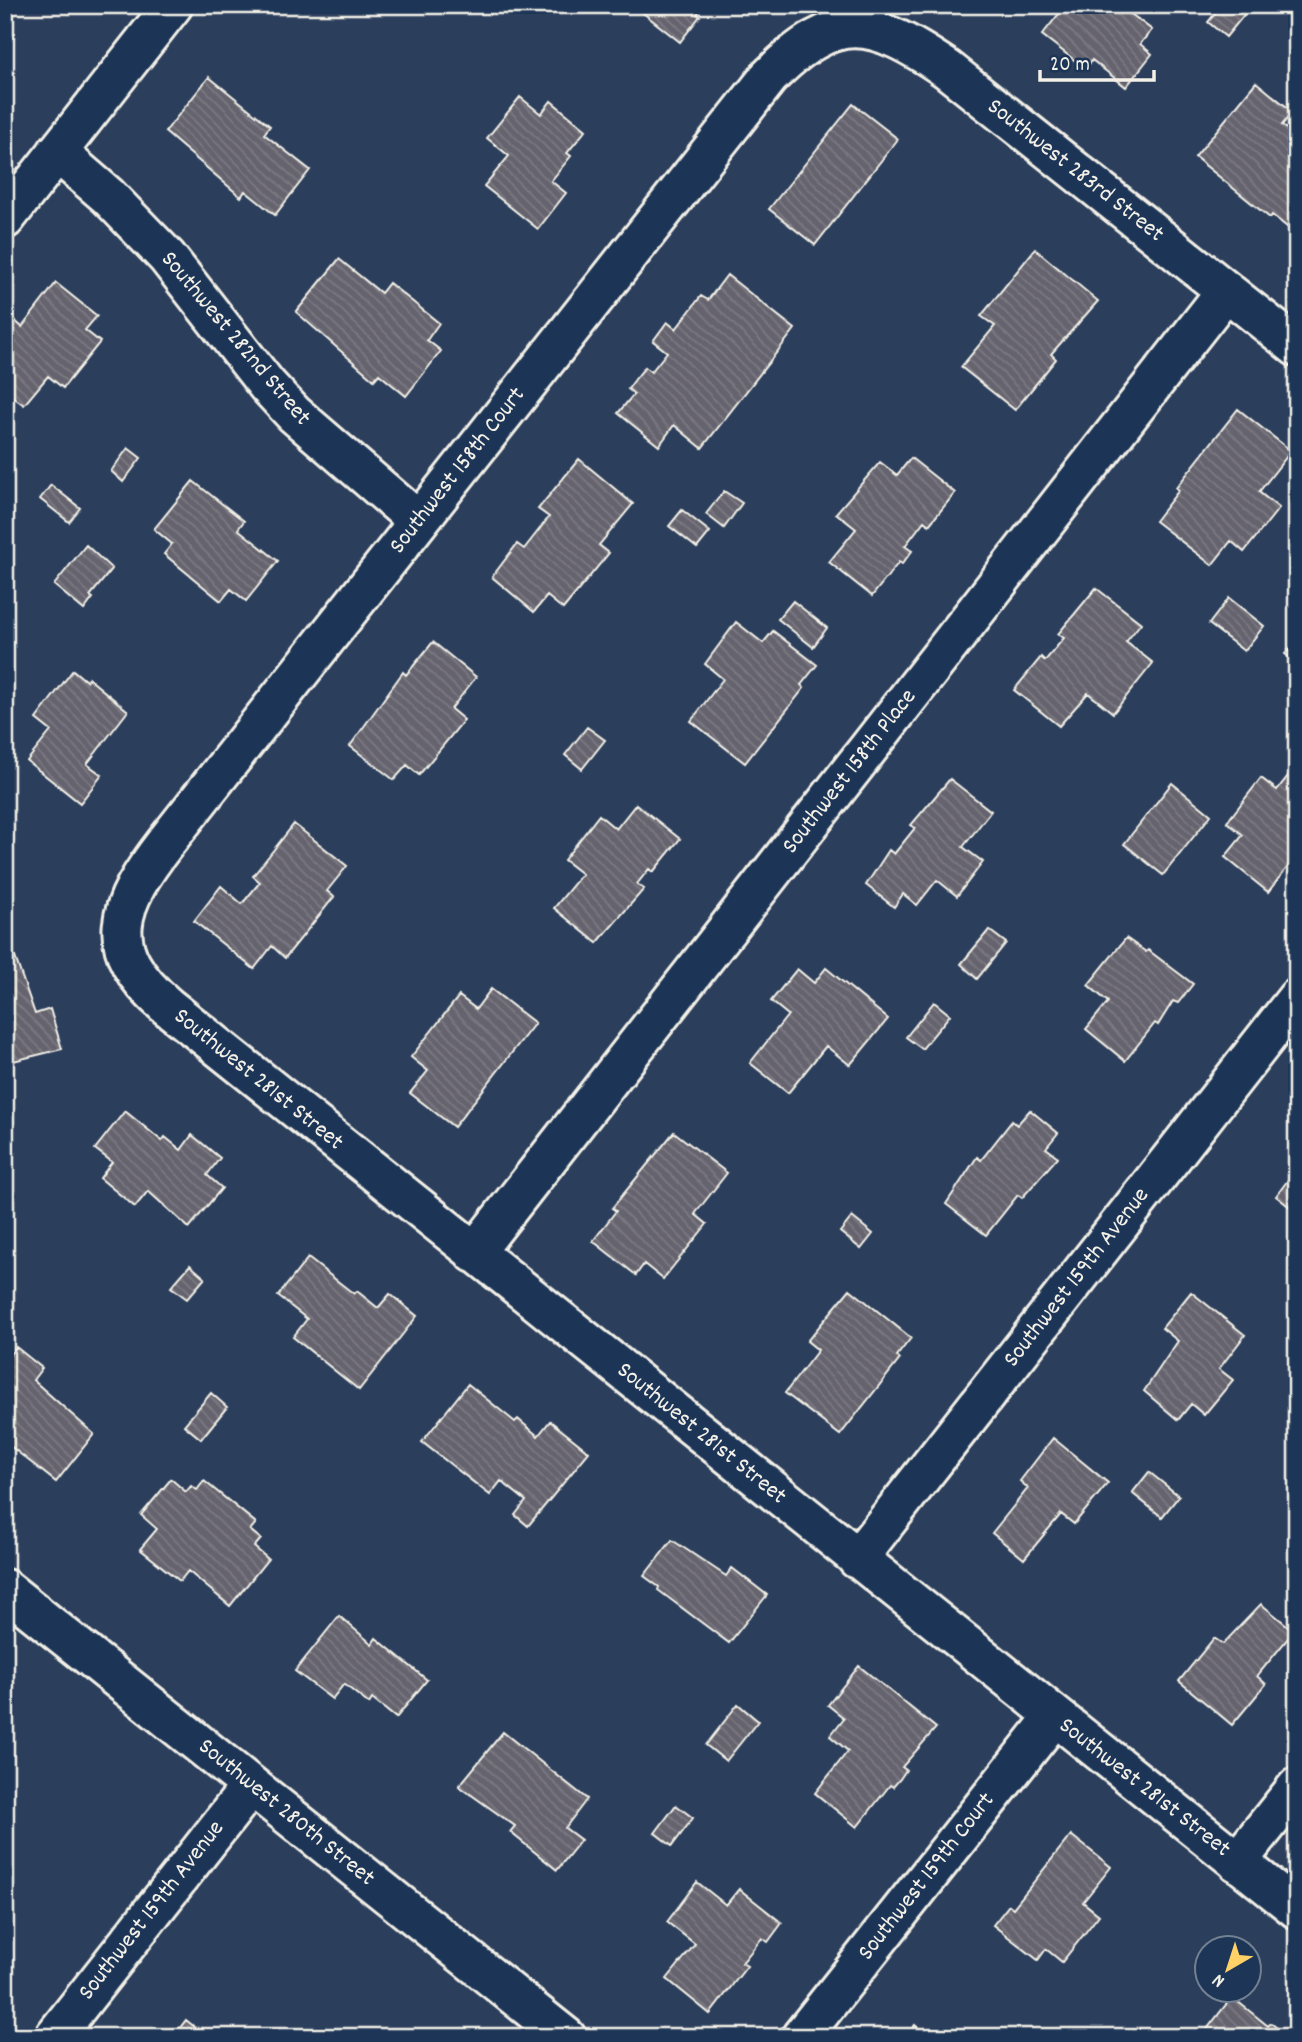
<svg xmlns="http://www.w3.org/2000/svg" width="1302" height="2042" viewBox="0 0 1302 2042" font-family="Dekko,sans-serif">
<style>
.building{fill:url(#building-back-hatch);stroke:#f4f1e8;stroke-width:2}
.lines{fill:none;stroke-linecap:round;stroke-linejoin:round}
.minor-casing{stroke:#f4f1e8;stroke-width:44}
.tertiary-casing{stroke:#f4f1e8;stroke-width:44}
.minor{stroke:#1d3557;stroke-width:38}
.tertiary{stroke:#1d3557;stroke-width:38}
.labels{text-anchor:middle;dominant-baseline:central;stroke-width:7;stroke-linejoin:round;paint-order:stroke}
.street-label{font-size:24px;fill:#f4f1e8;stroke:#1d3557}
</style>
<defs>
<pattern id="building-back-hatch" width="6" height="6" patternUnits="userSpaceOnUse" patternTransform="scale(1.75)"><rect width="6" height="6" fill="#65636e"/><path d="M-1 5l2 2M0 0l6 6M5-1l2 2" fill="none" stroke="#7c7a83"/></pattern>
</defs>
<rect width="100%" height="100%" fill="#2b3e5c"/>
<filter id="ink" filterUnits="userSpaceOnUse"><feTurbulence type="fractalNoise" baseFrequency=".0143" numOctaves="2"/><feDisplacementMap in="SourceGraphic" scale="14" xChannelSelector="R" yChannelSelector="G"/><feConvolveMatrix kernelMatrix="1 2 1 2 8 2 1 2 1" color-interpolation-filters="sRGB"/></filter>
<g filter="url(#ink)">
<path class="building" d="M633,5h71l-7,9 3,2 -20,26z
M1066,5h53l33,25 -12,14 12,10 -26,33 -34,-27 -6,9 -44,-34z
M1222,5h30l-26,32 -18,-15z
M209,77l61,49 -6,8 46,36 -35,45 -30,-24 -4,6 -76,-65z
M1256,82l37,30 -11,13 15,12v98l-25,-20 -2,3 -75,-61z
M520,97l21,17 10,-13 35,29 -19,23 4,3 -20,25 15,12 -28,36 -54,-43 25,-30 -22,-18z
M853,104l45,35 -83,106 -46,-36z
M1035,249l63,52 -47,53 5,5 -41,51 -54,-43 34,-41 -14,-10z
M339,259l42,34 8,-10 50,40 -12,17 14,11 -35,45 -27,-22 -5,6 -78,-68z
M727,275l68,54 -93,119 -28,-23 -15,21 -41,-33 16,-19 -6,-5 8,-11 9,-11 6,5 16,-20 -14,-11 14,-19 9,7 25,-33 7,4z
M56,283l41,33 -12,14 15,12 -37,46 -15,-12 -24,29 -19,-14v-60l9,-11 8,7z
M1238,409l53,42 -32,41 20,16 -35,44 -13,-11 -19,24 -57,-44 24,-31 -3,-2z
M128,448l13,10 -18,24 -12,-11z
M911,458l44,35 -26,32 -5,-4 -19,25 7,5 -10,13 -3,-2 -27,34 -43,-34 27,-33 -20,-16 44,-51 17,13z
M579,459l54,45 -34,41 10,8 -46,56 -16,-13 -13,16 -42,-35 25,-33 7,5 25,-32 -11,-8z
M193,481l51,40 -6,8 40,32 -32,40 -15,-12 -10,12 -57,-47 8,-10 -18,-15z
M51,485l29,23 -11,14 -29,-23z
M724,491l18,12 -18,25 -18,-14z
M682,510l28,22 -13,16 -28,-22z
M86,545l26,24 -22,27 3,2 -9,12 -30,-25z
M1096,588l45,35 -15,19 27,21 -40,50 -25,-20 -29,33 -45,-36 27,-33 4,4 19,-23 -6,-4z
M1229,598l35,28 -20,25 -35,-27z
M793,601l34,27 -14,19 -35,-28z
M736,622l27,21 10,-12 44,34 -16,20 3,3 -59,75 -54,-42 32,-42 -18,-15z
M1297,641v23l-12,-10z
M433,642l43,35 -25,32 13,11 -45,55 -12,-10 -13,15 -44,-34 53,-74 3,3z
M73,670l13,11 2,-3 40,33 -41,53 15,11 -22,28 -53,-42 24,-30 -15,-12z
M587,727l18,13 -23,29 -17,-14z
M1295,767l2,88 -29,37 -43,-35 18,-22 -16,-13 34,-44 16,12z
M950,779l41,32 -28,36 20,15 -26,34 -20,-16 -20,25 -14,-11 -9,13 -28,-22 23,-35 5,4 21,-26 -4,-3z
M1172,783l39,32 -48,60 -39,-31z
M636,804l44,35 -27,33 -4,-3 -12,15 7,5 -47,54 -43,-35 28,-34 -18,-14 35,-45 17,14z
M294,824l53,42 -20,25 7,6 -49,61 -13,-12 -18,23 -60,-48 27,-35 21,18 18,-22 -7,-6z
M989,930l17,13 -29,36 -16,-15z
M8,937l27,77 15,-5 12,40 -57,14v-125z
M1126,938l20,14 2,-2 45,34 -15,19 -5,-2 -15,24 -3,-2 -30,38 -39,-32 22,-27 -20,-17z
M826,968l62,51 -38,46 -24,-19 -38,47 -38,-30 38,-48 -17,-14 26,-32 17,14z
M491,989l44,34 -81,104 -44,-34 18,-22 -17,-14 48,-61 17,13z
M934,1002l16,13 -28,34 -16,-12z
M1030,1110l28,23 -12,15 12,9 -36,41 -4,-3 -32,40 -40,-31 31,-47 4,3 31,-39 5,4z
M125,1111l37,30 3,-4 16,13 11,-15 28,23 -13,17 15,13 -33,40 -41,-37 -13,16 -35,-29 12,-16 -17,-13z
M674,1132l53,41 -32,41 12,10 -44,55 -19,-15 -8,11 -43,-34 23,-30 -4,-3z
M1297,1168v45l-21,-17z
M852,1217l21,17 -12,15 -21,-17z
M308,1258l46,36 3,-3 21,17 12,-14 27,22 -58,74 -66,-53 14,-18 -29,-23z
M190,1265l15,13 -18,21 -16,-12z
M850,1289l61,49 -14,18 3,3 -60,76 -55,-42 33,-43 -11,-9z
M1191,1292l54,43 -26,34 14,11 -29,35 -13,-11 -13,16 -34,-29 34,-50 -16,-13z
M16,1347l26,21 -9,12 61,54 -38,48 -51,-40 5,-8 -5,-4v-70z
M468,1384l47,38 3,-3 20,17 12,-15 39,31 -61,74 -13,-11 11,-14 -25,-20 -11,14 -68,-53z
M211,1393l16,14 -26,32 -17,-14z
M1053,1438l55,45 -34,41 -13,-10 -37,45 -32,-26 36,-45 -8,-7z
M1149,1472l30,24 -17,21 -30,-24z
M171,1479l15,13 5,-6 6,4 7,-9 52,42 -6,7 11,9 -7,8 14,12 -38,47 -42,-35 -8,10 -40,-32 17,-20 -16,-14z
M672,1540l54,36 6,-8 35,27 -38,48 -71,-53 1,-3 -15,-11z
M1261,1604l33,27 -37,45 9,8 -34,41 -53,-44 35,-43 9,6z
M339,1616l33,28 4,-6 51,42 -31,38 -24,-19 -3,5 -25,-20 -12,15 -37,-28z
M859,1666l77,62 -34,39 4,3 -6,9 -7,8 -3,-2 -33,42 -42,-34 33,-42 -18,-15 14,-18 -16,-13z
M738,1704l20,17 -32,40 -20,-16z
M503,1732l84,67 -22,29 16,12 -24,30 -47,-38 5,-6 -56,-40z
M676,1805l17,13 -21,28 -17,-13z
M1071,1835l40,32 -28,35 16,13 -37,47 -16,-13 -8,11 -45,-35 16,-20 4,3z
M697,1882l29,23 13,-16 43,34 -14,19 -6,-4 -20,25 5,3 -37,48 -43,-35 28,-35 -28,-22z
M1232,1997l36,29 3,-3 17,14h-79l-5,-4z
M186,2020l21,17h-34z
M915,2025l14,12h-24z"/>
<g class="lines">
<defs>
<path id="minor" d="M57,152l51,44 59,61 100,128 27,29 124,107
M5,219l168,-214
M1297,347l-350,-278c-75,-51 -111,-60 -178,8l-603,765c-49,63 -67,106 1,164l1130,903
M474,1253l752,-962
M857,1559l440,-561
M1237,1862l60,-75
M54,2037l197,-251
M801,2037l253,-320"/>
<path id="tertiary" d="M5,1589l561,448"/>
</defs>
<use href="#minor" class="minor-casing"/>
<use href="#tertiary" class="tertiary-casing"/>
<use href="#minor" class="minor"/>
<use href="#tertiary" class="tertiary"/>
</g>
</g>
<g class="labels">
<g class="street-label">
<text transform="translate(1075 171) rotate(38)">Southwest 283rd Street</text>
<text transform="translate(235 339) rotate(50)">Southwest 282nd Street</text>
<text transform="translate(458 471) rotate(-52)">Southwest 158th Court</text>
<text transform="translate(850 772) rotate(-52)">Southwest 158th Place</text>
<text transform="translate(258 1080) rotate(39)">Southwest 281st Street</text>
<text transform="translate(1077 1278) rotate(-52)">Southwest 159th Avenue</text>
<text transform="translate(701 1434) rotate(39)">Southwest 281st Street</text>
<text transform="translate(1144 1788) rotate(38)">Southwest 281st Street</text>
<text transform="translate(286 1813) rotate(39)">Southwest 280th Street</text>
<text transform="translate(927 1877) rotate(-52)">Southwest 159th Court</text>
<text transform="translate(152 1911) rotate(-52)">Southwest 159th Avenue</text>
</g>
</g>
<rect width="1302" height="2042" fill="none" stroke="#1d3557" stroke-width="28"/>
<rect x="14" y="14" width="1274" height="2014" fill="none" stroke="#f4f1e8" stroke-width="2.5" filter="url(#ink)"/>
<g transform="translate(1228 1969) rotate(219)"><circle r="33" fill="#1d3557" stroke="#738091" stroke-width="2"/>
<path d="M0-5L12 26L0 18L-12 26Z" fill="#ffd166"/>
<text y="-10" font-size="19" font-weight="bold" text-anchor="middle" fill="#f4f1e8">N</text>
</g>
<path d="M1040 70v10h114v-10" fill="none" stroke="#f4f1e8" stroke-width="3.5"/>
<text x="1050" y="70" font-size="21" fill="#f4f1e8" stroke="#1d3557" stroke-width="5" paint-order="stroke">20 m</text>
</svg>
